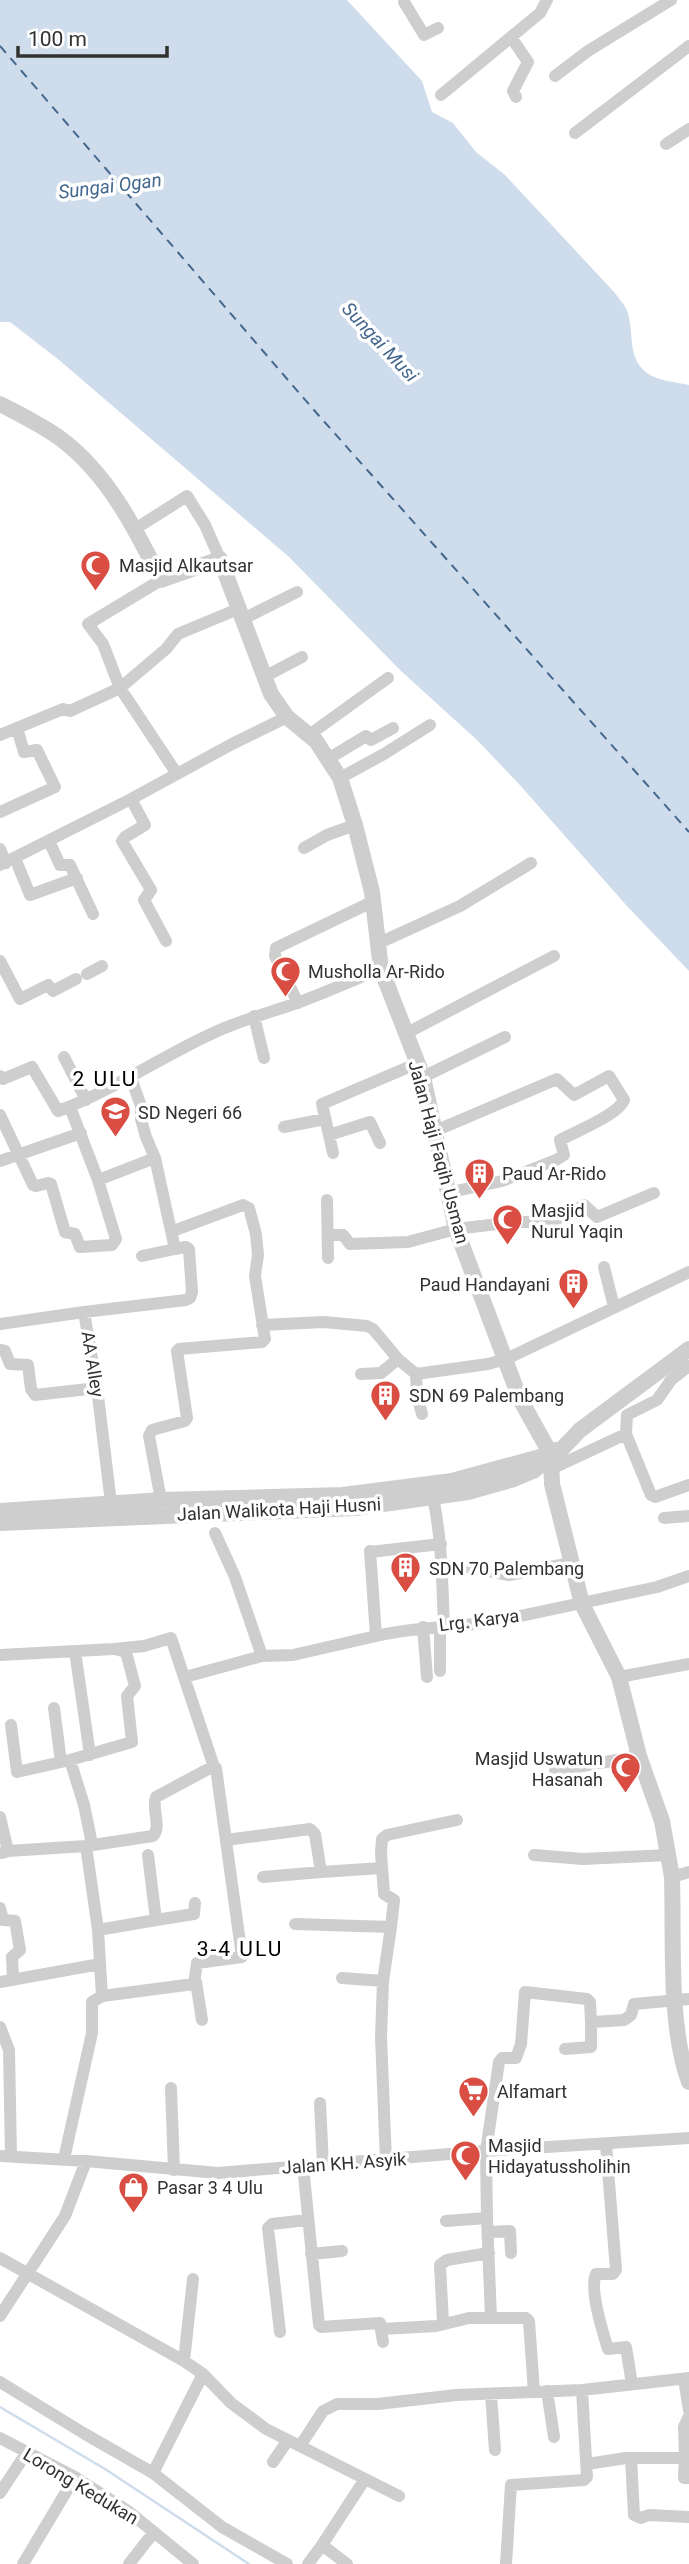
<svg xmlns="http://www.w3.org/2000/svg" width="689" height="2564" viewBox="0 0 689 2564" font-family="Roboto,sans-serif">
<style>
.water{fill:#cfdceb}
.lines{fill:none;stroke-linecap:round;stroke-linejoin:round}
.stream{stroke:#cfdceb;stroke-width:2.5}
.ferry{stroke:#44678e;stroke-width:2;stroke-dasharray:9 7;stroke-linecap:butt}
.minor{stroke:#cecece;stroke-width:12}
.tertiary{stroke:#cecece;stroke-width:16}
.labels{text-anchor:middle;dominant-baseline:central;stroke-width:7;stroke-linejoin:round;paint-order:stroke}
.poi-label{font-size:18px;fill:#313131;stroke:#fff;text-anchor:start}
.street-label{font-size:18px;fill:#313131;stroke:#fff}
.water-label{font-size:19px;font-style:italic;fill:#44678e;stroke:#fff}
.quarter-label{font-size:21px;letter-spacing:2px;fill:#000;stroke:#fff}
</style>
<rect width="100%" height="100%" fill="#fff"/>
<path class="water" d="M0,0h347l75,81 10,31 21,11 23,29 29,23 110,118c4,6 10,12 12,18 8,21 -1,46 20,62 11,8 29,9 42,12v586l-62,-65 -109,-123 -41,-43 -76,-69 -112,-114 -230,-197 -49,-38h-10z"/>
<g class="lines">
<path class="stream" d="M0,2407l105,62 144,95"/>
<path class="ferry" d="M0,46l313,363 376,423"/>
<path class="minor" d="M404,2l20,33 14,-7
M511,37l17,25 -15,29 3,6
M555,76l33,-25 83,-51
M441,95l99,-82 7,-13
M575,133l114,-87
M666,144l23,-15
M135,529l52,-33 18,29 15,34
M161,580l-73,44 15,20 17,44 46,-39 12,-15 60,-25
M243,619l54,-27
M264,677l38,-20
M0,735l63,-26 7,2 50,-23 57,86
M309,735l79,-57
M328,759l38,-23 5,4 22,-12
M340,778l44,-24 46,-29
M131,799l14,26 -20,12 -3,4 29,49 -7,10 22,41
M0,812l55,-25 -18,-37 -13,2 -7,-24
M49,841l11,24h10l23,49
M304,848l23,-13 28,-10
M0,849l6,14
M15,858l15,37 47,-17
M0,865l131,-66 101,-55 55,-27
M379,943l81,-37 71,-43
M0,961l20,38 28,-14 5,6 23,-12
M87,974l15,-8
M298,1003l-23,-47 1,-8 98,-47
M254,1016l10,42
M405,1034l149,-78
M64,1057l22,43
M0,1076l3,3 29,-12 26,44c54,-20 101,-53 153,-77 27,-13 57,-21 86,-31 28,-10 56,-23 84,-34
M423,1077l82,-40
M0,1115l33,70 3,1 12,-3 3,1 14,48 10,2 5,13 32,-2 4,-6 -18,-59 -28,-73
M284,1127l41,-8
M435,1131l122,-52 17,16 35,-19 15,24c-6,15 -49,32 -64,40l4,15 -8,5 -54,21 -55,12
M329,1135l41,-13 10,21
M333,1153l-11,-49 96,-41
M0,1161l81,-28
M98,1180l57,-22
M327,1200l1,58
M329,1235h14l7,9 58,-2 48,-13 58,-7h31l10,-2 29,-15 13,12 57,-24
M142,1256l33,-7
M604,1267l10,40
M0,1324l84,-12
M262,1325l62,-3 43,4 6,3 25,30 18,15
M0,1350l5,1 5,13 18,1 3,24 4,6 62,-7
M689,1366l-18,14 -14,20 -30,15 -1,19 25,61 4,2 34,-12
M361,1374l20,-1 17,-14
M422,1414l-5,-19 -1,-21 72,-10 18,-5 183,-87
M551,1469l75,-35
M433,1497c9,43 9,85 11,129
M161,1500l-12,-64 3,-6 33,-9 2,-3 -10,-67 2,-2 83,-7 3,-3 -10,-63 3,-21 -2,-21 -7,-26 -6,-3 -70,26
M112,1511l-15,-123 -13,-76 102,-12 4,-2 2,-6 -3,-43 -3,-2 -11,2 -20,-91 -9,-21 -5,-18v-13l-10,-28
M664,1518l25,-2
M215,1533l20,44 27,79 31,-1 83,-19
M370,1551l6,85c40,-10 80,-8 121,-15l160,-34 32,-11
M370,1552l71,-8
M440,1574l23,-8 46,9 62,-12
M440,1626v45
M423,1627l4,50
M75,1651l15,104
M0,1655l114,-6 30,-3 27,-8 43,129
M185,1677l77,-21
M619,1677l70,-13
M54,1708l7,54
M11,1725l6,47 53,-12 14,45 8,39
M70,1760l62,-18 -5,-46 8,-10 -9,-34 -11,-3
M555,1771l84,-15
M0,1817l8,34 -6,2
M226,1840l84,-11 5,5 6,38 61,-4
M8,1851l78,-5 67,-10c9,-10 -2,-27 3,-39l56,-30 4,1 26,189 -45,6 -3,21 -92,12
M534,1855l49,4 86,-4
M263,1877l58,-5
M672,1877l17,-5
M0,1908l3,12 12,1 5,29 -8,7 1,23
M156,1920l38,-6 1,-11
M295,1924l96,3 -8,54 -2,56 5,124
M391,1927l3,-27 -10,-6 -3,-41 1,-14 5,-4 70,-15
M98,1930l58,-10 -8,-65
M342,1978l41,3
M0,1982l100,-18
M196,1982l6,38
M0,2027l9,23 2,106
M565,2049l26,-2v-25
M171,2088l3,82
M320,2103l3,62
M606,2145l10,125 -3,4h-17c-7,15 7,59 12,75l18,-2 6,37
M0,2156l86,5 132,12 268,-22 203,-13
M64,2159l28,-126v-31l10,-6 -4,-66 -12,-84
M303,2166l16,159 2,2 59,-4 3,19
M446,2221l41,-3 -1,-67 13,-89 3,-4h14l5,-14 4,-52 62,7 3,3 1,20h2l31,-2 7,-5 3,-11 55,-5
M489,2232l21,-1 1,22
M311,2254l31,-3
M0,2258l184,103 19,13 28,29 35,26 133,67
M0,2316l65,-100 21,-55
M491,2318h35l3,3 5,71
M443,2323l-3,-58 7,-5 42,-7
M382,2329l54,-3 33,-8h22l-4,-100
M280,2332l-12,-104 4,-4 35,-4
M184,2361l9,-82
M684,2379l5,31
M0,2382l85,52 68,39 69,54 65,37
M547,2391l7,46
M491,2394l4,56
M0,2438l75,39 53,34 65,53
M300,2446l23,-35 14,-7h41l78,-9 126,-5 107,-12
M631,2458l3,57 7,3 8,-3 40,2
M685,2458l-1,20h5
M273,2462l15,-22
M587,2464l39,-6h59l-1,-31 5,-11
M153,2473l50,-99
M0,2493l27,-41
M23,2564l52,-87
M129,2564l25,-32
M308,2564l14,-19
M347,2564l-25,-19 43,-66
M506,2564l5,-79 73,-5 3,-3 -5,-87"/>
<path class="tertiary" d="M0,404c21,11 42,21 61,35 47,35 75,91 100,141l59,-21 51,135 16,23 29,24 24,37 15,47 17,67 9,77 42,108 33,152 64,170 29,52 -1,6 5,2 3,-1 2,-5 -2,-3 -7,1
M558,1453l22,-23 109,-81
M551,1459l1,25 30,120 37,73 20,79 23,65 10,56c2,62 -4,148 17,205
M0,1511l162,-11 181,-5 109,-14 95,-26
M0,1523l355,-15 113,-16 46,-13 19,-8 16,-13"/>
</g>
<defs>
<symbol id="mosque-pin" viewBox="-11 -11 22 30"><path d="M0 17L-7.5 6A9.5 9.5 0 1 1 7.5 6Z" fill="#d94d42" stroke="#fff"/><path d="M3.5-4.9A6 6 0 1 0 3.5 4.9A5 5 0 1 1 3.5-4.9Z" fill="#fff"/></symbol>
<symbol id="school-pin" viewBox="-11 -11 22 30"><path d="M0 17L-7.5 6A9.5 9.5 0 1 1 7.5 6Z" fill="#d94d42" stroke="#fff"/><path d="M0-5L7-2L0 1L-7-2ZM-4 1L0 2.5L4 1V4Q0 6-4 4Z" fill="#fff"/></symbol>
<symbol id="building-pin" viewBox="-11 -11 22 30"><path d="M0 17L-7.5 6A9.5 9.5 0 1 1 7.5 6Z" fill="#d94d42" stroke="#fff"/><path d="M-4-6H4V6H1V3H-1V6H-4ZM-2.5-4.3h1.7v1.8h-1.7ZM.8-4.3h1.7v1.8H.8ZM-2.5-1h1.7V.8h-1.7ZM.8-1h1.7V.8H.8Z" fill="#fff"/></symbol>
<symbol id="supermarket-pin" viewBox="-11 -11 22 30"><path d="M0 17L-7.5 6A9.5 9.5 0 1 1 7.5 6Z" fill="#d94d42" stroke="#fff"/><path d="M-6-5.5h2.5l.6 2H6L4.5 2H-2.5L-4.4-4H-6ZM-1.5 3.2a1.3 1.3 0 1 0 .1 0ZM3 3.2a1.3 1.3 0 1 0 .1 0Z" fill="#fff"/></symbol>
<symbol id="shop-pin" viewBox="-11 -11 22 30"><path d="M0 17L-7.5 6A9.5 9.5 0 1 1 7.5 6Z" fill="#d94d42" stroke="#fff"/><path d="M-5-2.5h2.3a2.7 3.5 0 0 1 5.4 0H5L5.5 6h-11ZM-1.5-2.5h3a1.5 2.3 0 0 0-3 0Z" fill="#fff"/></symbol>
</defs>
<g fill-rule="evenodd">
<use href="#mosque-pin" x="78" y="548" width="35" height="47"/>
<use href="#mosque-pin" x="268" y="954" width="35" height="47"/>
<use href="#school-pin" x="98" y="1094" width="35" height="47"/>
<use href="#building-pin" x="462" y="1156" width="35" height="47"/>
<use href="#mosque-pin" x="490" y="1202" width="35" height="47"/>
<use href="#building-pin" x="556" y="1266" width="35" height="47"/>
<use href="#building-pin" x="368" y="1378" width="35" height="47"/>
<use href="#building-pin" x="388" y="1550" width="35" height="47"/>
<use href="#mosque-pin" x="608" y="1750" width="35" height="47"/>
<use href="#supermarket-pin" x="456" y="2074" width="35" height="47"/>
<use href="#mosque-pin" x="448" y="2138" width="35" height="47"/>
<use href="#shop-pin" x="116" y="2170" width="35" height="47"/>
</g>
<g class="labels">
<g class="poi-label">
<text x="119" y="565">Masjid Alkautsar</text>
<text x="308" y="971">Musholla Ar-Rido</text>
<text x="138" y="1112">SD Negeri 66</text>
<text x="502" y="1173">Paud Ar-Rido</text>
<text x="531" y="1210">Masjid<tspan x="531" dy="21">Nurul Yaqin</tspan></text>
<text x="550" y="1284" text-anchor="end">Paud Handayani</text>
<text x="409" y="1395">SDN 69 Palembang</text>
<text x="429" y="1568">SDN 70 Palembang</text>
<text x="603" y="1758" text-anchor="end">Masjid Uswatun<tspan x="603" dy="21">Hasanah</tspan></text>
<text x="497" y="2091">Alfamart</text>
<text x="488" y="2145">Masjid<tspan x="488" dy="21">Hidayatussholihin</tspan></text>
<text x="157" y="2187">Pasar 3 4 Ulu</text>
</g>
<g class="street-label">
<text transform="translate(439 1152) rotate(75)">Jalan Haji Faqih Usman</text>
<text transform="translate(93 1364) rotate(81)">AA Alley</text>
<text transform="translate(279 1509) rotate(-3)">Jalan Walikota Haji Husni</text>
<text transform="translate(479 1620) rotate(-7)">Lrg. Karya</text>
<text transform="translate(344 2163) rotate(-4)">Jalan KH. Asyik</text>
<text transform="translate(81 2486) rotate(31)">Lorong Kedukan</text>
</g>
<g class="water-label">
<text transform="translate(110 186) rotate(-7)">Sungai Ogan</text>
<text transform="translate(380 342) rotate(47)">Sungai Musi</text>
</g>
<g class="quarter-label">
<text x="105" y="1079">2 ULU</text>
<text x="240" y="1949">3-4 ULU</text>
</g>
</g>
<path d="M18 46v10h149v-10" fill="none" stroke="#313131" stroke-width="3.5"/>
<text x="28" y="46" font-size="21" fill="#313131" stroke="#ffffff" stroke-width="5" paint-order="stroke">100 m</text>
</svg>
